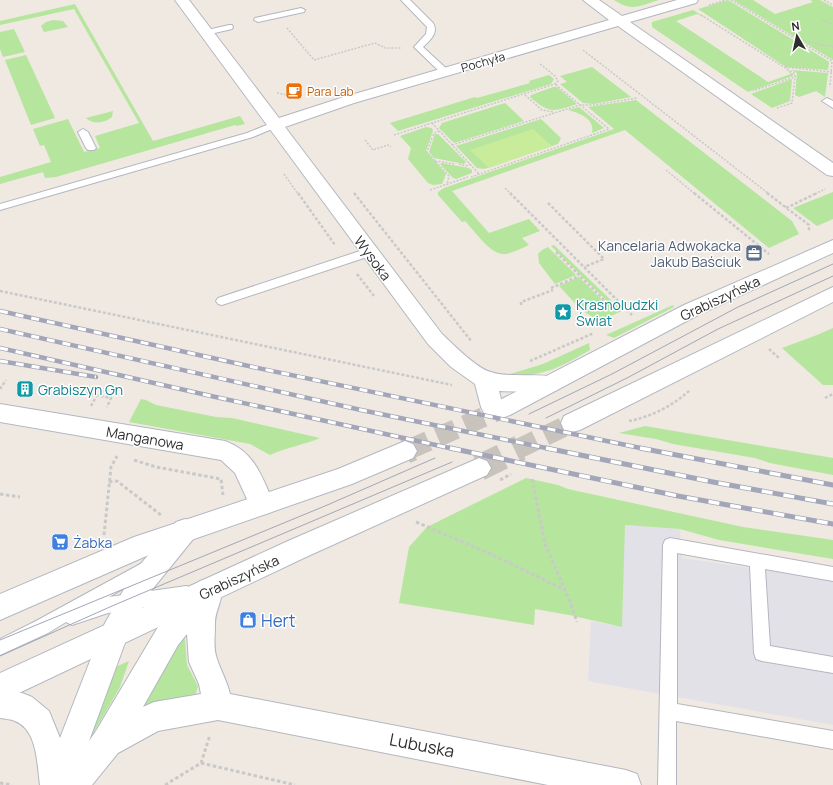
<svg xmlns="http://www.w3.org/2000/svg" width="833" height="785" viewBox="0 0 833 785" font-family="Manrope,sans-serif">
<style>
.industrial{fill:#e3e1e8}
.green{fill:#b6e59e}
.pitch{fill:#c9ec9a}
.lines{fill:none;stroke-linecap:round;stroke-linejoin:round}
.secondary-tunnel-far1{stroke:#c8c4bd;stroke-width:20;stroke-dasharray:20 10;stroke-linecap:butt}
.secondary-tunnel{stroke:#c8c4bd;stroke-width:26;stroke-dasharray:26 14;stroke-linecap:butt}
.lane-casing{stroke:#b4b7c1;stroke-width:2}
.street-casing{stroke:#b4b7c1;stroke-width:2}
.secondary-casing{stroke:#b4b7c1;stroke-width:2}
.path-far2{stroke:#c9c9c9;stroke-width:1.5;stroke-dasharray:2 1.5;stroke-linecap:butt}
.path-far1{stroke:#c9c9c9;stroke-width:2.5;stroke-dasharray:3 2;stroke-linecap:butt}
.path{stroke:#c9c9c9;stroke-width:3;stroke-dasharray:3.5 2.5;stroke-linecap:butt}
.lane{fill:#fff;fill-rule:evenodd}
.street{fill:#fff;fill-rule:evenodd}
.secondary{fill:#fff;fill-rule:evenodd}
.tram{stroke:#a3a6b8;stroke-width:1}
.rail-far1-casing{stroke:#a3a6b8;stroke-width:4.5}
.rail-casing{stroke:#a3a6b8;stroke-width:5}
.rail-far1{stroke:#fff;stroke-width:3;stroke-dasharray:8;stroke-linecap:butt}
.rail{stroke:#fff;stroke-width:3.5;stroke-dasharray:11;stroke-linecap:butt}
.labels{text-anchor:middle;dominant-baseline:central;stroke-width:3;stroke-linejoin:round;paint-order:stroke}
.far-street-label{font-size:12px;fill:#2e2e2e;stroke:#fff}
.far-food-label{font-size:12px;fill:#c56008;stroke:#fff;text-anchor:start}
.service-label{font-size:14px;fill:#4e5e75;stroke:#fff;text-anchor:end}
.street-label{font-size:14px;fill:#2e2e2e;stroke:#fff}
.culture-label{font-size:14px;fill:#0d838f;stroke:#fff;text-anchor:start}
.shop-label{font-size:14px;fill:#366cbe;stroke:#fff;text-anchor:start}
.near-shop-label{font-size:17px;fill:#366cbe;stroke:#fff;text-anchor:start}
.near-street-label{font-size:17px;fill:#2e2e2e;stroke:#fff}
</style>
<rect width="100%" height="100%" fill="#efe9e1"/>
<path class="industrial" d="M624,525l56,4 2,29 151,22v145l-245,-44 3,-60 31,6z"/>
<path class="green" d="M614,0h45c-20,6 -27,12 -45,0z
M728,0l100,61 1,1 -1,8 -42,-3 -88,-58z
M733,0h20l22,14 38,-12 -3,-2h10l13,7v53z
M75,4l78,137 87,-25 5,8 -8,2 -2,-1 -179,52 -11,1 -2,-6 -43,12v-7l51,-15 -7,-17 -4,1 -7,-17 35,-10 16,33 16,-4 -5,-12 44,-13 -65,-114 -74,16v-4z
M693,10l13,8 -9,-4 -21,7 92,61 23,-8 -6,-5 8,5v2l-45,16 -96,-65v-5z
M53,20l10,1 5,6 -24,5 -3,-6 5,-4z
M14,29l11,23 -22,5 -3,-8v-17z
M26,55l29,63 -24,7 -26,-65z
M592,67l39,30 -37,7 -11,-1 -23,-19 7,-2 -7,-6z
M791,70l37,3 -3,24 -9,-6 -17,6 -4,-2 2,-22z
M549,75l5,4 -3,5 -153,47 -8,-8 85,-26 2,1 53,-15 -1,-2z
M792,79l-2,22 -18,7 -21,-14z
M553,87h4l20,17c-24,8 -27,10 -47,-7l1,-2z
M636,100l156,121 7,13 -30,14 -144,-118 -173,61 37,42 40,-14 11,12 -18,7 7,7c-7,3 -16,8 -24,9 -14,2 -31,-24 -40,-33l-3,1 -24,-27v-3l6,-4 170,-59 -26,-22z
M505,103l19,18 -70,22 -15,-15 3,-5z
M579,107l25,21 -12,5c3,-15 -13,-20 -24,-23z
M113,111l-1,6c-7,6 -19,8 -26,1z
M541,119l20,19 -3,6 -74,25 -7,-1 -21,-22z
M426,127l6,1 1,3 -7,20 20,23 -4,10 -9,1 -5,-2 -20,-24 3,-11 -11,-12z
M435,134h3l28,28 -2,2 -30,-6 -5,-6z
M442,163l27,5 3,2v3l-16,6 -3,-1 -13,-14z
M833,192v27l-16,7 -24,-18z
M554,245l68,66 -20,9c-18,-3 -31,-22 -43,-34l20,-9 26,26 3,-1 -57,-56z
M548,247l28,28 -21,9 -16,-21 -1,-9 4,-4z
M673,305l1,2 -60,31 -8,-3z
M833,328v57h-10l-41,-37 35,-13z
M589,343l1,7c-28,16 -47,28 -80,24l33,-10z
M141,399l5,1 10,5 60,12 16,1 88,20c-16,7 -33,9 -50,17l-20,-11 -121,-22z
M645,426l188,32v17l-63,-12 -15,-5 -82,-14 -17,-5 -37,-6z
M526,478l32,7 10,4 175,38 90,13v19l-114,-19 -39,-11 -55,-4 -3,102 -53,-12 -34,-6 -1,16 -135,-22 10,-56 18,-20z
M183,638l2,1 2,26 11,21 -4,15 -48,5 -2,-2z
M129,661l-9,26 -30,52 -3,1 24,-71z"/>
<path class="pitch" d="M533,129l19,17 -63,22 -19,-18z"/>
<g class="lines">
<path class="secondary-tunnel-far1" d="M410,449l92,-40
M518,449l54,-26"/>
<path class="secondary-tunnel" d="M405,451l7,-3
M479,468l41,-20"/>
<defs>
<path id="lane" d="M401,0h9l23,23c6,10 -3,17 -10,24l26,24 1,2 -1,2h-6l-29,-28 12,-13 1,-7z
M301,8l4,2 -1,2 -46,10 -4,-2 1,-2z
M229,25h3l1,2 -1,2 -26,6 -4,-2 1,-2z
M827,98l6,3v7l-11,-7z
M274,122l3,1 2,2 -2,2 -24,10 -253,73v-6l247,-71z
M83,129l5,3 8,16 -2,2h-6l-2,-2 -8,-16z
M369,248l4,1 2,3 -2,3 -151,50 -4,-1 -2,-3 2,-3z
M670,538l163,29v14l-68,-12 5,77 63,11v16l-71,-12 -6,-2 -2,-6 -4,-87 -73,-13v151l156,27v18l-157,-28v64h-18l5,-240 2,-5z
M144,562l5,2 3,5 -3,5 -40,23 77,-11 6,2 2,5 -2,5 -6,2 -78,13 -36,12 -6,-3 -18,11 -48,22v-16l36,-18z"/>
<path id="street" d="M175,0h14l90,118 65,-21 265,-77 -26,-20h16l23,16 55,-16h21l-2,3 -66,19 203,141v13l-6,-1 -209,-149 -264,77 -69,24 157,207c11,10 35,35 49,38 8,3 17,3 25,3 14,1 28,-1 41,3l3,6 -3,6 -8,3 -50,-2 4,16 -3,6 -8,3 -8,-3 -3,-6 -6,-23 -24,-17 -23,-23z
M0,404l225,37c30,11 37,36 49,63l-3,8 -9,3 -9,-3 -18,-39 -14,-13 -221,-38z
M185,519l9,3 4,8 -4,8 -43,53 -25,49 -37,101 7,-10 62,-104 42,-46 9,-3 9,3c9,19 -4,26 -3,45 0,10 -2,23 2,33 4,12 10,22 13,35l396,76 11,4 4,11h-93l-330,-65 -60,11 -40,22 -26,32h-52c-3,-20 -2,-55 -25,-64 -4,-2 -10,-2 -15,-3v-28l22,3 10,4 17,14 11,27 44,-113 29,-52 43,-51zM187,634l2,28 10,22 2,10 -47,8 -11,5 35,-62z"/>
<path id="secondary" d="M833,240v13l-135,62 -188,100 -8,3 -8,-3 -3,-6 3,-6 190,-98z
M833,287v15l-253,128 -8,2 -8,-2 -3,-7 3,-7z
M405,441l8,3 4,7 -4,7 -61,26 -201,70 -151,66v-26l134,-57 204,-68z
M479,458l8,3 4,7 -4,7 -181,82 -306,145v-29l288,-132z"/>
</defs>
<use href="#lane" class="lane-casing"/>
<use href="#street" class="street-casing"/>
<use href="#secondary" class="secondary-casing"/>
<path class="path-far2" d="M731,0l101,61 -2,26
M824,0l9,5
M709,5l17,-5
M701,15l94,59v3l-42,14
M823,20l8,4
M287,28l27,32 61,-17 10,5h17
M798,40l35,7
M583,50l186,144
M785,67l47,5
M277,93l21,4
M525,95l17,15 12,2
M777,108l15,-5 3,-26
M432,123l47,51
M394,135l161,-51 3,-3 -3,-5 -16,-13
M433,136l1,-3 6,-2
M432,138l-5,14 22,24 -2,9
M365,140l8,10 15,-5 3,2
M452,145l128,-40h15l42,-7
M435,161l20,3
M459,164l7,2 4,-2
M666,170l29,24
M284,174l14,20
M471,177l138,-48 -54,-45
M505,188l6,6
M430,190l38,-13
M815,194l10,-5"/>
<path class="path-far1" d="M298,193l37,52
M354,193l118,149
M510,193l122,122
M694,193l75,61
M767,193l42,32v6
M548,203l56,56 -20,8
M786,208l31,-15
M556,252l50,50
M357,274l17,22
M551,288l28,-12
M0,291l452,94
M521,305v-3l32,-12
M769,349l10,9
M530,361l64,-28
M0,389l6,-9
M76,391l35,7 -4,9
M825,398l8,-4
M91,406l6,-11
M629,421c22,-4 45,-16 61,-31"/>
<path class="path" d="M134,460l22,7 65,12 2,16
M532,479l13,65 26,60 6,18
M500,480l11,-6
M109,482l8,-1 44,34
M0,494l20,3
M416,522l75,32 74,36
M104,535l7,-68 6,-11
M201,763l94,22
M0,783l12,2
M165,785l36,-22 9,-28"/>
<use href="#lane" class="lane"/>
<use href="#street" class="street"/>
<use href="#secondary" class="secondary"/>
<path class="tram" d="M529,414l83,-40 126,-67 95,-43
M546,418l81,-40 91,-49 115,-53
M0,640l325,-134 110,-48
M0,656l112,-50 340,-144"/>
<defs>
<path id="rail-far1" d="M0,311l253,56 392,82
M0,329l361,81 190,39
M0,348l211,48 243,53
M0,361l96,16"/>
<path id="rail" d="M450,448l228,48 155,28
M546,448l167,34 120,22
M640,448l193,37"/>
</defs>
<use href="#rail-far1" class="rail-far1-casing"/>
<use href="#rail" class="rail-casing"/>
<use href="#rail-far1" class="rail-far1"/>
<use href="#rail" class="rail"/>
</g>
<defs>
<symbol id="cafe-square" viewBox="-11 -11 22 22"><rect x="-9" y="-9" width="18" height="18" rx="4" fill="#e8710a" stroke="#fff"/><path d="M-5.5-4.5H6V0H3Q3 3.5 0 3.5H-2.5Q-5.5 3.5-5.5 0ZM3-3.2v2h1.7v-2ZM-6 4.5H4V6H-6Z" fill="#fff"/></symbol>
<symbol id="office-square" viewBox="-11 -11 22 22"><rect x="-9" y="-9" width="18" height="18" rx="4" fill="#5c6f8a" stroke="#fff"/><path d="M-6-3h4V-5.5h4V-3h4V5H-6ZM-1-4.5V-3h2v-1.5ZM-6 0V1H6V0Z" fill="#fff"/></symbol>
<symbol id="sight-square" viewBox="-11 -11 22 22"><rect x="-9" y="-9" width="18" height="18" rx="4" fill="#0f9aa8" stroke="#fff"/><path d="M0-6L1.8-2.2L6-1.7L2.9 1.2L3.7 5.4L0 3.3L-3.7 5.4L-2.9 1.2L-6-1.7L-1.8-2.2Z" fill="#fff"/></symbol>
<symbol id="building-square" viewBox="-11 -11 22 22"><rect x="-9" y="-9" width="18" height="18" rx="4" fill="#0f9aa8" stroke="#fff"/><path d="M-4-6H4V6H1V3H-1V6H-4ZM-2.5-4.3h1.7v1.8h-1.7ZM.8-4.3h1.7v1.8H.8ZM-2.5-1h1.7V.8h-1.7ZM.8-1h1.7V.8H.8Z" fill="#fff"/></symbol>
<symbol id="supermarket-square" viewBox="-11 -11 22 22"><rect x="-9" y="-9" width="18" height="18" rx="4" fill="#3f7fe0" stroke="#fff"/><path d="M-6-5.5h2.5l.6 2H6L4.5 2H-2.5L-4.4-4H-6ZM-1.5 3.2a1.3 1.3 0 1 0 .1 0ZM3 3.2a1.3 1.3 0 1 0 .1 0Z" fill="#fff"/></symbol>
<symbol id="shop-square" viewBox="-11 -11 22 22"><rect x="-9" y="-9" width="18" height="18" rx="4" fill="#3f7fe0" stroke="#fff"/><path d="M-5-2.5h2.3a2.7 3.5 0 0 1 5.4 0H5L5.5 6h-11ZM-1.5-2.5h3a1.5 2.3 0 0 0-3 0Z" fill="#fff"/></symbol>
</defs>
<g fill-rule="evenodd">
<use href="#cafe-square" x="284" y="81" width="20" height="20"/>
<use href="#office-square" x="744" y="243" width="20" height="20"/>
<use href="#sight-square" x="553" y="302" width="20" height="20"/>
<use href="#building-square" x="15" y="379" width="20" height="20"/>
<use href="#supermarket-square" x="50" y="532" width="20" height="20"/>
<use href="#shop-square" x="238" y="610" width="20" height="20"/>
</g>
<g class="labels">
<g class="far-street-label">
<text transform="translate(483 62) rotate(-16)">Pochyła</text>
</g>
<g class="far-food-label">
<text x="307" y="91">Para Lab</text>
</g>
<g class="service-label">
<text x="741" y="245">Kancelaria Adwokacka<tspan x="741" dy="16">Jakub Baściuk</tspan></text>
</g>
<g class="street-label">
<text transform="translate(373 258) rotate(53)">Wysoka</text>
<text transform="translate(720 298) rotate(-25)">Grabiszyńska</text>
<text transform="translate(145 438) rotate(10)">Manganowa</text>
<text transform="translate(239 577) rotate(-25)">Grabiszyńska</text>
</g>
<g class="culture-label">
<text x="576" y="304">Krasnoludzki<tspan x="576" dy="16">Świat</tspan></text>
<text x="38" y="389">Grabiszyn Gn</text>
</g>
<g class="shop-label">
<text x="73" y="542">Żabka</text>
</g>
<g class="near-shop-label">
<text x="261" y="620">Hert</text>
</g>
<g class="near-street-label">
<text transform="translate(422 745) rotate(11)">Lubuska</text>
</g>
</g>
<g transform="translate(797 36) rotate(351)" stroke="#ffffff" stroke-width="3" paint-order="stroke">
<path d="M0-3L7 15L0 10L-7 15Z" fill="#2e2e2e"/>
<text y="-6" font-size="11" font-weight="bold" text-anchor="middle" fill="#2e2e2e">N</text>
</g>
</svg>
